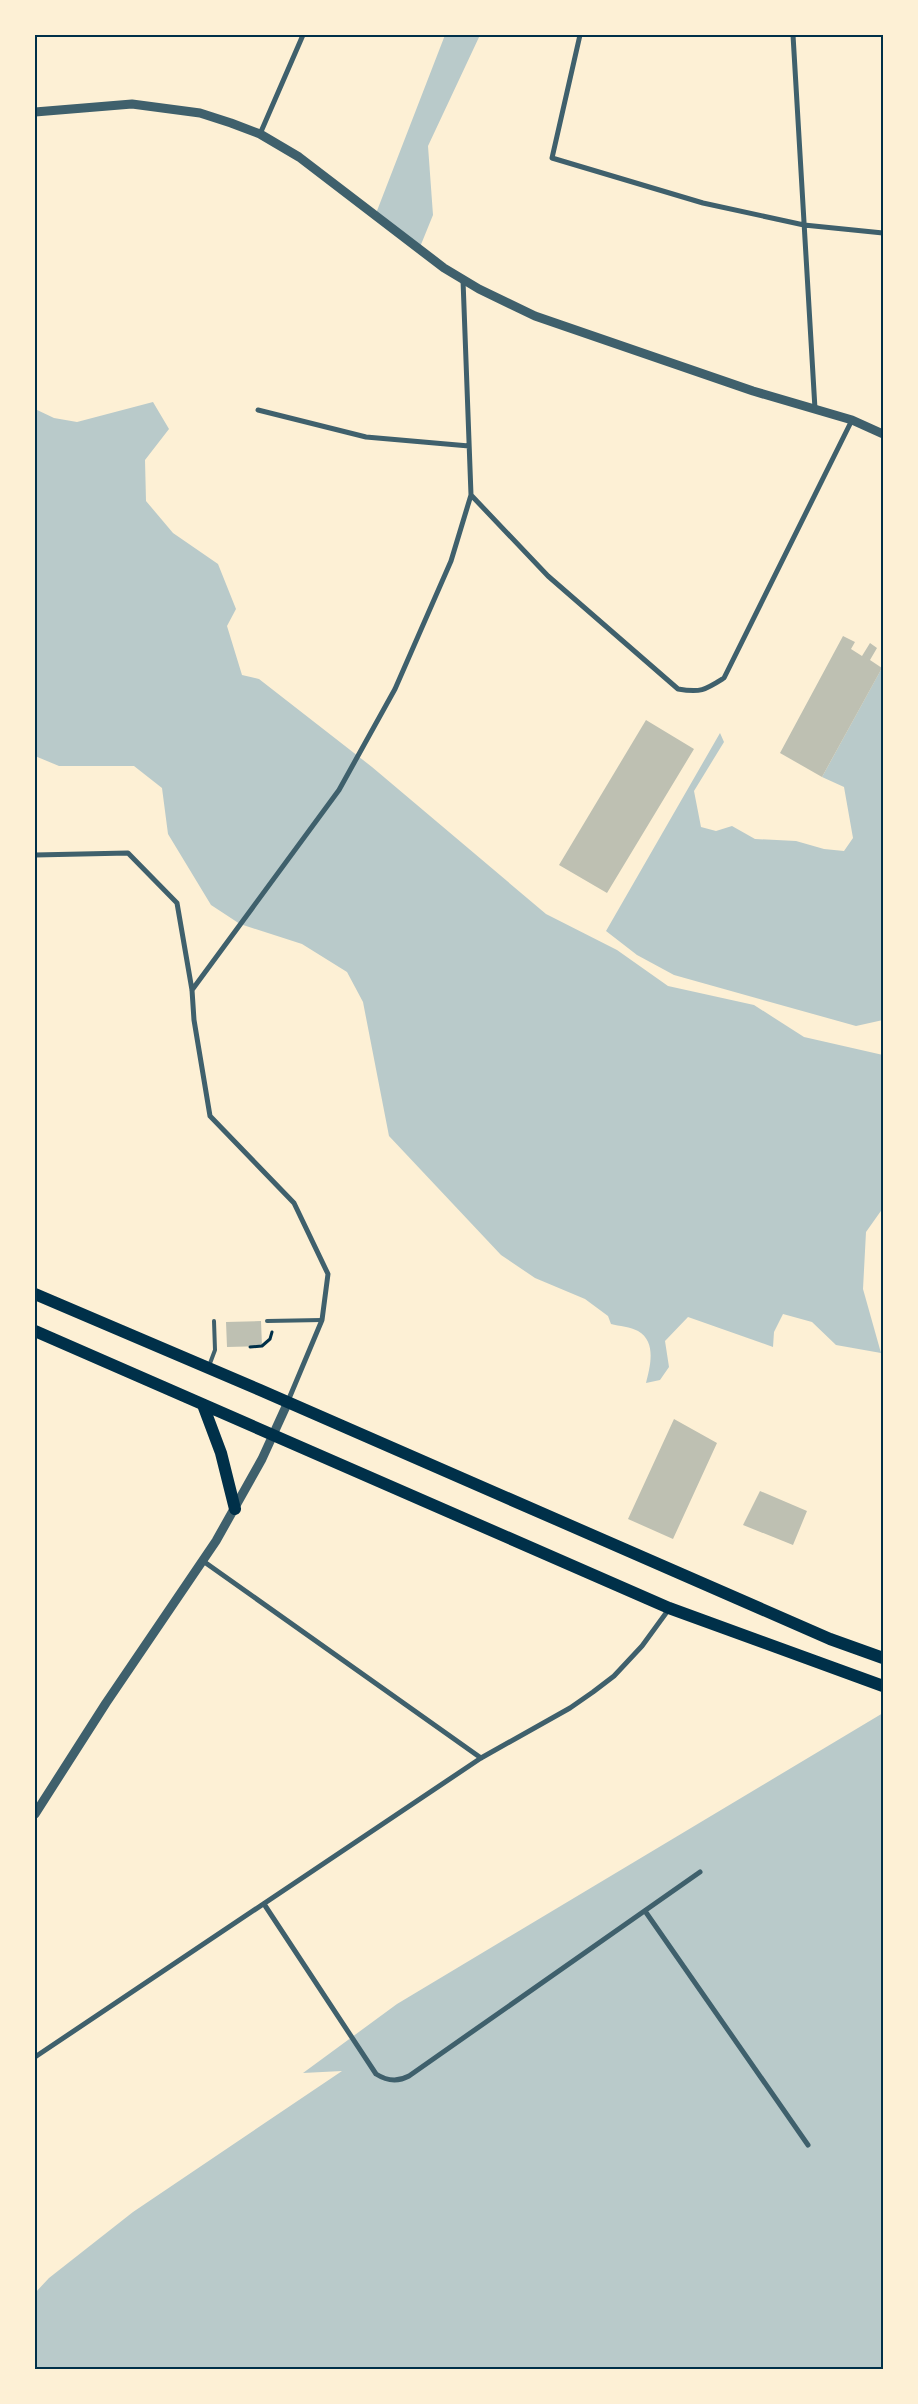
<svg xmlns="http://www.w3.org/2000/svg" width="918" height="2404" viewBox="0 0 918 2404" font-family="'PT Serif',serif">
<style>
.green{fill:#b9caca}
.building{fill:#bec0b2}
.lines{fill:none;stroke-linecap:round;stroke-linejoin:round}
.path{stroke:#003049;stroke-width:3}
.service{stroke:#3f606c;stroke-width:4}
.minor{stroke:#3f606c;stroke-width:5}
.tertiary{stroke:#3f606c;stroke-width:9}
.primary{stroke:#003049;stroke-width:12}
.neatline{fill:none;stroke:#003049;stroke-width:2}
</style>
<rect width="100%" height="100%" fill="#fdf0d5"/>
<path class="green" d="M445,35h35l-52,111 5,69 -13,32 -45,-31z
M153,402l16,27 -24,31 1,41 27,32 45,31 18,45 -9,17 15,49 17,4 113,88 174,147 71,36 51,36 86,19 50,32 79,18v153l-17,24 -3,57 18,64 -45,-8 -24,-23 -29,-8 -9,18 -1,15 -85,-30 -23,24 4,26 -9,13 -14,3c4,-16 11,-41 -8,-52 -7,-4 -19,-5 -27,-7l-3,-8 -23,-17 -50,-21 -34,-23 -112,-119 -26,-134 -16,-30 -45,-28 -62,-20 -29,-19 -43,-71 -6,-46 -28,-22h-75l-24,-10v-347l19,9 23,4z
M883,666v354l-27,6 -182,-51 -37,-20 -31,-24 114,-198 4,9 -30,49 7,36 15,4 16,-5 23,13 41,2 28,8 20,2 9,-13 -9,-51 -22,-10z
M883,1713v656h-848v-76l14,-15 84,-66 209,-141 -39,2 94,-69z"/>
<path class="building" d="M843,636l12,6 -4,7 11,7 8,-13 7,5 -7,12 12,8 -60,109 -42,-24z
M646,720l48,29 -87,144 -48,-28z
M261,1321l1,25 -35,1 -1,-25z
M674,1419l43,24 -44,96 -45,-20z
M760,1491l47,20 -14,34 -50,-20z"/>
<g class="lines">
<path class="path" d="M250,1347l12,-1 8,-7 2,-7"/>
<path class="service" d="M267,1321l55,-1
M209,1366l6,-16 -1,-29"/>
<path class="minor" d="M580,35l-28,123 151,45 101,22 79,8
M793,35l22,374
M260,134l43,-99
M258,410l108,27 103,9
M471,495l77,81 130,113c23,4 27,1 46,-11l128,-258
M35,855l93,-2 49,50 15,87 2,30 16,96 84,87 34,71 -6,46 -34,81
M192,990l147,-200 56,-101 56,-128 20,-66 -8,-215
M203,1561l278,197
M264,1904l112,170c11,7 22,8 33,2l291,-204
M645,1911l163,234
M35,2057l446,-299 89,-50 23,-16 21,-16 28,-30 27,-37"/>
<path class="tertiary" d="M35,112l97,-8 68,9 31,10 29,11 39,23 145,111 35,21 56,27 218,75 99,29 31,14
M35,1814l71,-111 110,-162 46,-82 26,-57"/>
<path class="primary" d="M35,1294l225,96 570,249 53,19
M35,1331l634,277 214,78
M203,1405l18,48 14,56"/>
</g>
<rect width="918" height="2404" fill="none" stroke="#fdf0d5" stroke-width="72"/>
<rect x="36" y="36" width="846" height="2332" class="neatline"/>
</svg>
